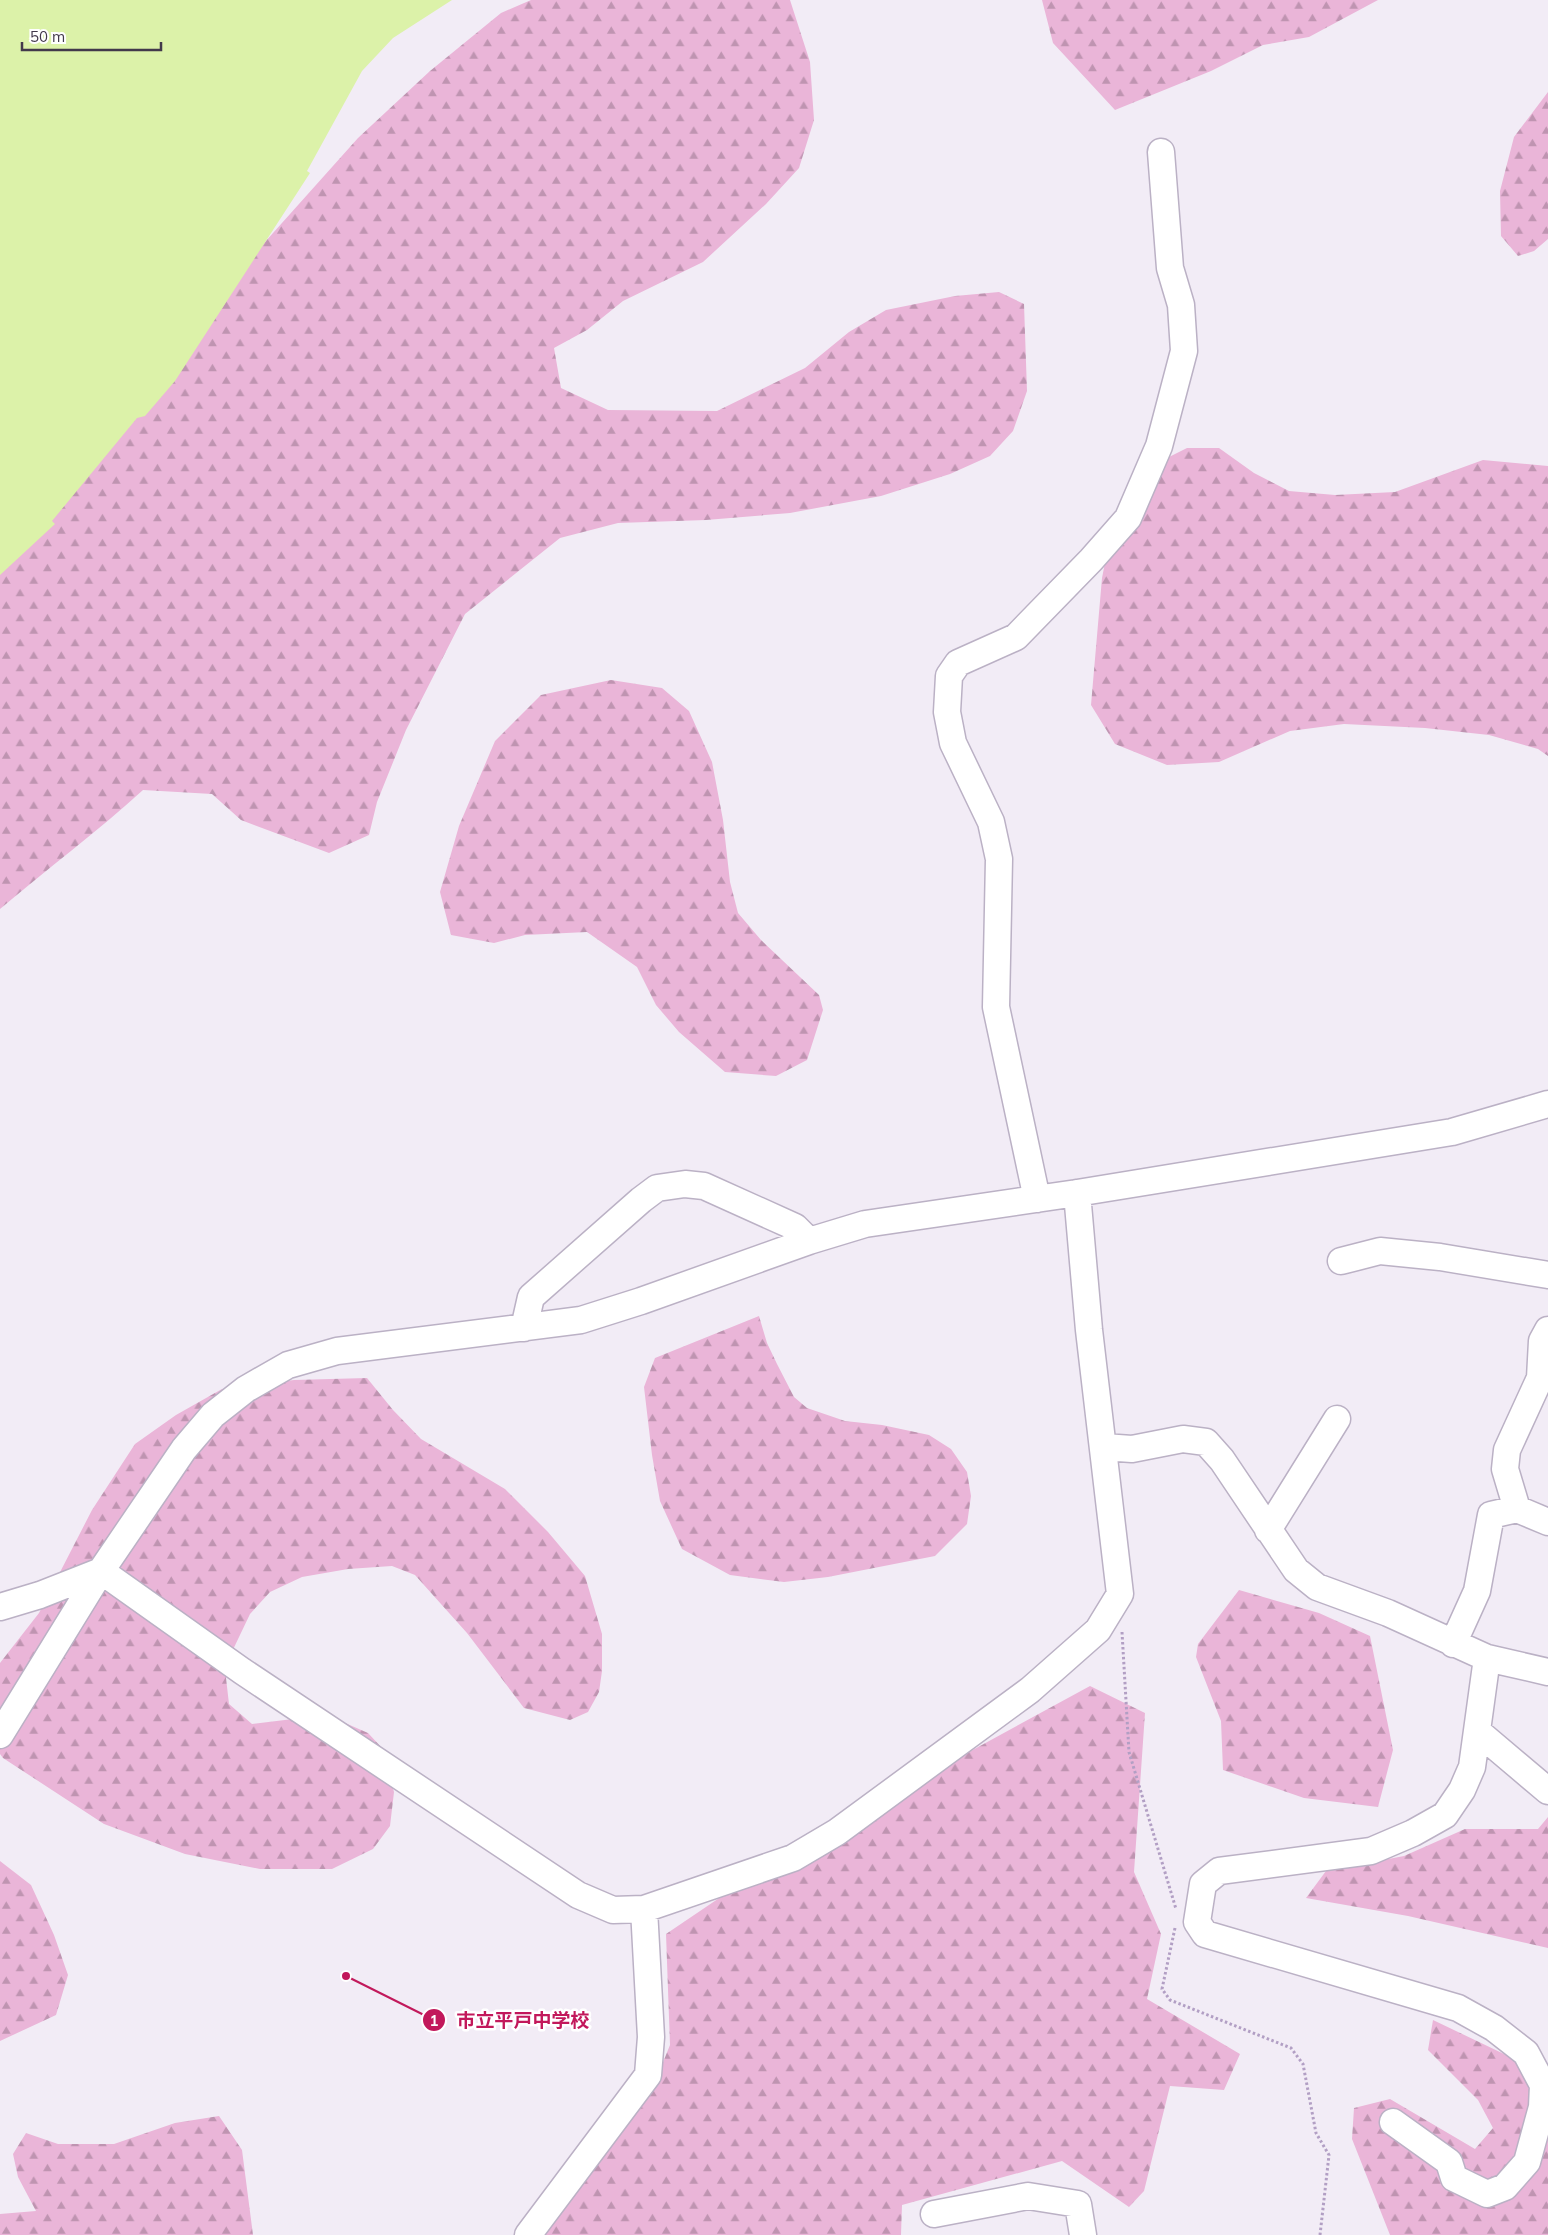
<svg xmlns="http://www.w3.org/2000/svg" width="1548" height="2235" viewBox="0 0 1548 2235" font-family="Mulish,'Noto Sans JP',sans-serif">
<style>
.forest{fill:url(#forest-firs)}
.water{fill:#dcf2a9}
.lines{fill:none;stroke-linecap:round;stroke-linejoin:round}
.minor-casing{stroke:#bbb1c5;stroke-width:29}
.path{stroke:#b29fc4;stroke-width:3;stroke-dasharray:2.5 2.5;stroke-linecap:butt}
.minor{stroke:#fff;stroke-width:26}
.leader{fill:none;stroke:#c2185b;stroke-width:2}
.callout-dot{fill:#c2185b;stroke:#fff;stroke-width:2}
.mark-label{font-size:15px;text-anchor:middle;font-weight:bold;fill:#fff}
.callout-label{font-size:19px;text-anchor:middle;font-weight:bold;fill:#c2185b;stroke:#fff;stroke-width:5;stroke-linejoin:round;paint-order:stroke}
</style>
<defs>
<pattern id="forest-firs" width="22" height="20" patternUnits="userSpaceOnUse" patternTransform="scale(1.25)"><rect width="22" height="20" fill="#eab5d8"/><path d="M5 1l3.5 6h-7zM16 11l3.5 6h-7z" fill="#bf94b1"/></pattern>
</defs>
<rect width="100%" height="100%" fill="#f2ecf6"/>
<path class="forest" d="M531,0h259l20,62 4,58 -15,48 -33,36 -63,58 -80,39 -36,29 -33,18 7,40 47,22 109,1 88,-43 44,-36 37,-22 69,-14 44,-4 25,12 3,87 -14,40 -23,25 -40,18 -69,22 -91,17 -84,7 -88,3 -58,15 -95,76 -59,116 -29,72 -8,33 -40,18 -88,-33 -29,-26 -69,-4c-46,42 -96,79 -143,119v-343l231,-286 127,-142 72,-67 71,-58z
M1042,0h336l-69,37 -46,8 -52,26 -96,39 -62,-67z
M1548,92v147l-14,12 -16,5 -17,-20 -1,-45 14,-54z
M1187,448h32l35,25 35,18 46,4 60,-3 88,-32 65,6v290l-10,-7 -49,-14 -64,-7 -81,-4 -54,7 -71,31 -52,3 -52,-21 -24,-39 11,-127 11,-56 46,-60z
M611,680l51,8 27,23 23,51 11,58 7,62 8,31 23,27 58,55 4,15 -16,50 -31,16 -51,-4 -46,-40 -23,-27 -19,-38 -50,-35 -62,3 -31,8 -43,-8 -11,-43 19,-66 36,-85 46,-46z
M759,1316l8,27 10,21 17,33 13,11 38,13 37,4 47,10 22,14 16,23 4,24 -4,28 -32,32 -107,21 -44,5 -54,-7 -48,-26 -22,-48 -8,-46 -8,-68 11,-29z
M367,1378l26,32 28,29 84,50 43,43 37,44 17,58v37l-3,21 -11,20 -18,8 -46,-12 -57,-75 -52,-58 -23,-9 -44,3 -46,8 -32,15 -20,22 -21,44 -3,20 3,26 23,20 41,-5h43l32,14 14,15 12,44 -4,34 -17,23 -41,20h-72l-75,-15 -81,-30 -101,-66 -3,-4v-91l39,-50 53,-103 43,-66 41,-29 46,-26 72,-9z
M1239,1590l80,23 51,23 23,114 -15,57 -74,-9 -81,-28 -2,-49 -25,-64 2,-13z
M1090,1686l55,27 -11,159 27,62 -14,65 93,55 -16,36 -54,-4 -26,105 -15,16 -67,-46 -160,44 -1,30h-360l110,-143 19,-47 -4,-111 127,-86z
M1548,1817v131l-140,-32 -102,-18 20,-27 78,-15 61,-27h73z
M0,1861l31,24 23,50 14,40 -12,40 -56,26z
M1433,2020l115,55v160h-158l-38,-96 2,-31 36,-9 85,50 18,-21 -15,-28 -50,-50z
M219,2116l23,34 11,85h-253v-21l36,-3 -18,-34 -5,-23 13,-21 32,11h56l61,-21z"/>
<path class="water" d="M0,0h452l-59,38 -31,33 -55,100 3,2 -135,208 -30,35 -8,2 -85,103 3,3 -55,51z"/>
<g class="lines">
<defs>
<path id="minor" d="M1037,1199l-41,-192 3,-148 -8,-37 -38,-79 -6,-31 2,-36 9,-13 58,-26 75,-77 37,-42 31,-72 25,-95 -3,-46 -11,-37 -9,-116
M1341,1261l39,-10 60,6 108,18
M524,1328l7,-31 110,-97 16,-12 28,-4 19,2 91,41 14,14
M1104,1447l28,2 51,-10 23,3 16,18 74,110 21,17 71,26 99,45 61,14
M1517,1509l-12,-40 2,-19 33,-72 2,-37 6,-11
M1268,1530l69,-111
M0,1607l40,-12 61,-24 141,100 336,224 35,15 31,-1 149,-51 44,-26 193,-142 68,-60 22,-36 -31,-264 -12,-137
M1453,1644l24,-53 14,-76 26,-6 31,13
M1477,1731l71,60
M0,1735l101,-164 83,-122 29,-34 33,-26 42,-24 49,-14 244,-31 60,-19 168,-60 56,-17 212,-31 375,-61 96,-28
M1393,2122l56,40 5,16 33,16 18,-7 22,-25 15,-55 1,-22 -17,-32 -32,-25 -36,-20 -253,-74 -8,-12 6,-38 16,-13 152,-20 42,-18 32,-18 17,-25 10,-23 15,-109
M934,2214l94,-18 50,8 5,31
M528,2235l120,-160 3,-38 -7,-128"/>
</defs>
<use href="#minor" class="minor-casing"/>
<path class="path" d="M1122,1632l7,120 47,157
M1175,1928l-13,61 8,11 121,48 12,16 13,69 13,22 -9,80"/>
<use href="#minor" class="minor"/>
</g>
<path class="leader" d="M346 1976L434 2020"/>
<g class="callout-dot">
<circle cx="346" cy="1976" r="5"/>
<circle cx="434" cy="2020" r="12"/>
</g>
<g class="mark-label">
<text x="434" y="2026">1</text>
</g>
<g class="callout-label">
<text x="523" y="2027">市立平戸中学校</text>
</g>
<path d="M22 42v8h139v-8" fill="none" stroke="#42394b" stroke-width="2.5"/>
<text x="30" y="42" font-size="15" fill="#42394b" stroke="#ffffff" stroke-width="4" paint-order="stroke">50 m</text>
</svg>
